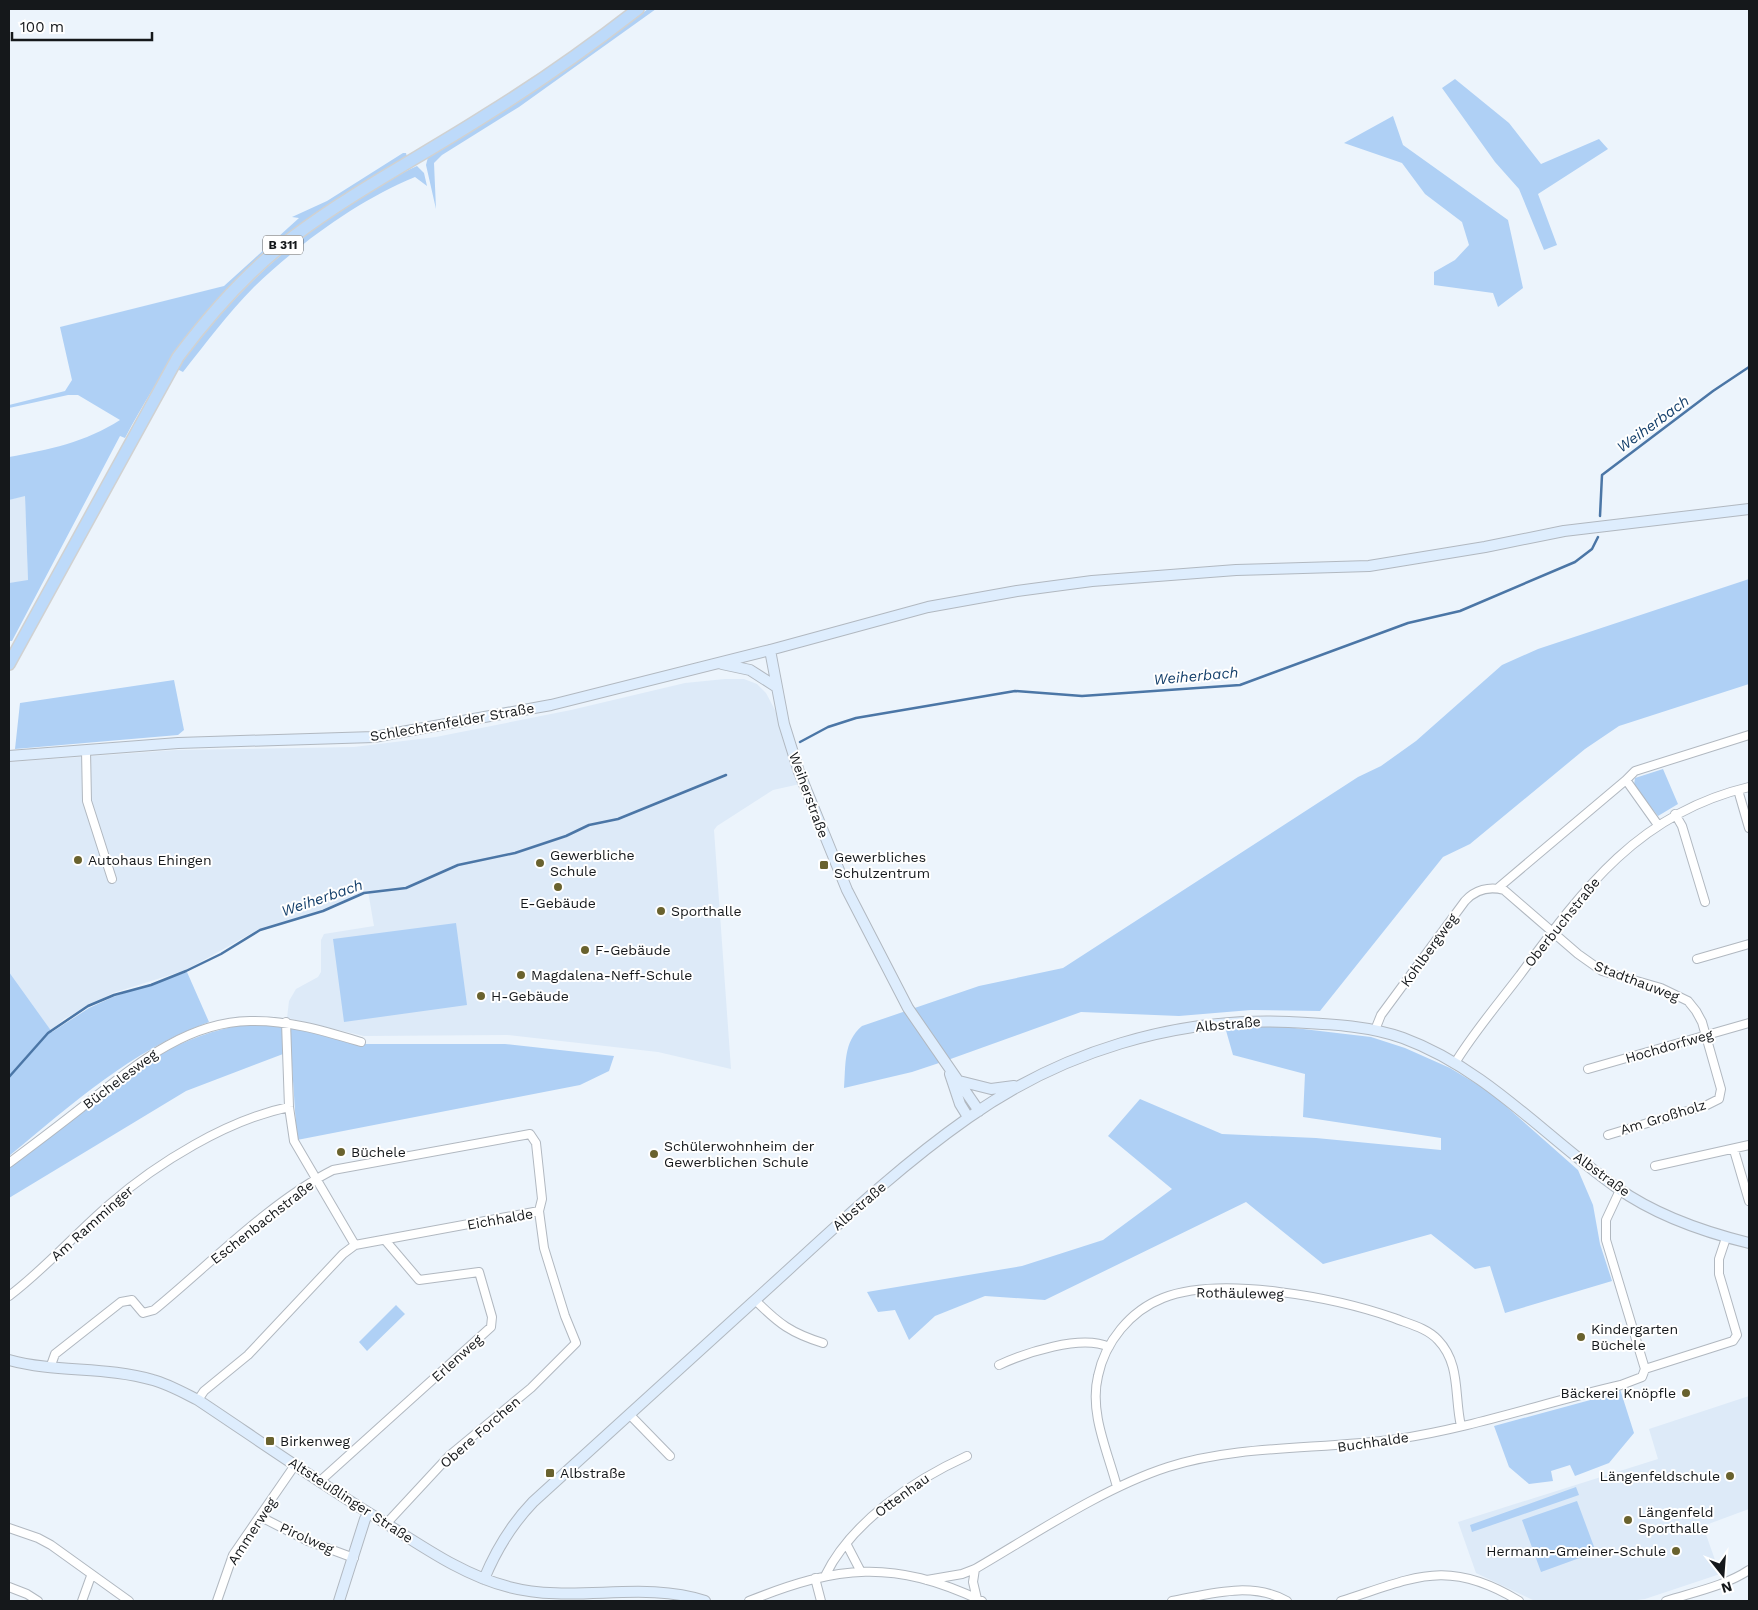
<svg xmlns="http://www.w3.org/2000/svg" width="1758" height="1610" viewBox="0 0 1758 1610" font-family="'Work Sans',sans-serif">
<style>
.built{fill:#ddeaf8}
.green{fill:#afd0f5}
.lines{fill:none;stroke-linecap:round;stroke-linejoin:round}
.stream{stroke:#4b76a6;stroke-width:2.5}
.street-casing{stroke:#b1b8c0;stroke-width:10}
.secondary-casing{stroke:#b1b8c0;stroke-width:12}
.primary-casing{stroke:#d0d1d1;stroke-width:14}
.street{stroke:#fff;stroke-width:8}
.secondary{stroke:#deedfd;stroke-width:10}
.primary{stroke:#bddafa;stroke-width:11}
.poi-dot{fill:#69622e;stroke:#fff;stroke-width:2}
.labels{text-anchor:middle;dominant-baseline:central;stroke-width:4;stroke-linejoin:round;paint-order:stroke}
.shield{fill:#fff;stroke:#5b5d5f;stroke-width:1}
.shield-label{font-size:12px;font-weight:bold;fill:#15181b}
.street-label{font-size:14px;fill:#15181b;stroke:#fff}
.poi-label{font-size:14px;fill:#15181b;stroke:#fff;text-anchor:start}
.water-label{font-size:15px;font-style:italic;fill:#16416c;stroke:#fff}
</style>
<rect width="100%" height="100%" fill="#ecf4fc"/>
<path class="built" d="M25,495l3,86 -19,2v-83z
M725,679h19l13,5 9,9 9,17 25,74 -27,6 -56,36 -3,4 17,239 -73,-17 -151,-17 -143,1 -77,-18 2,-17 7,-12 22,-12 3,-5v-32l3,-6 50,-8 -6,-35 -45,19 -64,19 -73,41 -73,23 -49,26 -13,12 -42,-59v-210l167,-12 178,-3 82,-10 135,-27 114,-27z
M1749,1396v113l-46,17 17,48 -75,25 -16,2h-94l-59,-28 -18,-51 200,-63 -9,-30z"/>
<path class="green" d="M648,9h8l-137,98 -77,48 -8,8 2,46 -10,-44 2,-8 124,-78z
M1455,79l54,44 32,41 58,-25 9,10 -70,45 19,51 -13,5 -25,-61 -24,-27 -53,-74z
M1393,116l10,29 105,75 15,68 -25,19 -5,-14 -59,-8v-13l21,-12 14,-15 -7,-23 -37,-28 -23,-31 -58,-20z
M403,153h3l1,4c-40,25 -82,49 -121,78 -70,53 -120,127 -161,203l-5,-2 -108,205h-3v-58l19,-3 -3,-84 -16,4v-43c39,-7 77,-15 111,-37l-42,-25h-10l-59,13v-3l56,-14 7,-11 -12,-53 164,-41 75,-68 -7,-1 35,-16z
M417,166l7,7 3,13 -12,-9c-58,24 -115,66 -161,110 -26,26 -48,56 -71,85l-6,-3c55,-74 107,-125 187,-173 17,-10 34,-22 53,-30z
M1749,579v105l-130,42 -34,23 -115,95 -27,13 -123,154 -69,-1 -72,6 -98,-4 -136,49 -33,11 -68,16c2,-23 -1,-46 18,-62l117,-40 84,-18 295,-191 23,-11 35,-25 86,-76 36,-16z
M174,680l10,50 -6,5 -163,14 5,-46z
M1663,769l15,35 -20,12 -24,-31 1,-7z
M456,923l11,82 -123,17 -11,-83z
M9,972l43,60 37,-24 24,-11 74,-25 22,50c-76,27 -138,83 -200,134z
M249,1024l40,2 75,18h141l109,12 -5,15 -29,14 -283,55 -6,-89 -105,40 -177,107v-31c25,-19 51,-38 76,-58 56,-43 91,-74 164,-85z
M1225,1027h61l85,10 34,11 45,20 40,24 88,78 15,35 7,39 12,37 -107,32 -15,-47 -15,3 -44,-35 -108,30 -77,-62 -201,98 -60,-4 -50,20 -26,24 -14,-30 -17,2 -11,-20 155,-26 81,-26 69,-51 -64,-53 32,-37 82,35 94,4 125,12v-12l-138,-21 2,-43 -72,-19z
M396,1305l9,9 -38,37 -8,-9z
M1620,1389l14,44 -25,30 -34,13 -5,-11 -19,6 2,10 -24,3 -20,-17 -15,-41 100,-27z
M1576,1487l3,8 -107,37 -2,-7z
M1577,1501l19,51 -55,20 -19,-52z"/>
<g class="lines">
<path class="stream" d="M1600,516l2,-41 111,-84 36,-24
M800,742l28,-15 28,-9 159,-27 67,5 158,-11 168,-62 52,-12 115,-49 17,-13 6,-12
M9,1077l39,-44 40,-27 26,-11 37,-10 35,-14 35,-17 39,-24 63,-19 41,-18 42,-5 52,-23 57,-12 51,-17 23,-11 29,-6 108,-44"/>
<defs>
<path id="street" d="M86,750l1,51 25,78
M1738,790l11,38
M1675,814l7,12 23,76
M1658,825l-32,-45 9,-9 114,-36
M1498,888l128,-108
M1697,959l52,-15
M286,1022l3,85 5,34 61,104
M1375,1030l6,-15 84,-114c10,-11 24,-15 39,-11l74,64 24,17 59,17 27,13 8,10 6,11 19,67 -2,10 -12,6 -99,30
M1455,1063c19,-31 43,-59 65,-88 64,-87 119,-162 229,-188
M1588,1069l161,-46
M1734,1150l15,51
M9,1163c24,-18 48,-36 72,-55 49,-38 102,-86 169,-87 38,-1 74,10 111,21
M1655,1166l94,-21
M9,1296c36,-27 66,-62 101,-92 47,-41 117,-84 179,-97
M755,1300c24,24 36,33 68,43
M999,1365c26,-12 82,-31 110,-18
M50,1368l5,-14 66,-52 11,-2 11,13 11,-3c55,-45 117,-109 179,-140l197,-36 6,9 6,56 -3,12
M1645,1369l88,-28 4,-6 -18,-61v-15l7,-21
M198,1400l6,-9 44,-36 95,-101 12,-9 184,-34 5,37 21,68 11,27 -45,45 -81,67 -64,69
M630,1415l40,41
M319,1482l172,-155 1,-10 -13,-45 -60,8 -34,-40
M1117,1487c-9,-35 -28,-74 -19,-111 7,-34 32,-65 65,-78 58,-23 174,0 231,20 15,6 33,10 44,22 23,24 16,56 23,86
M261,1517l47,24 46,17
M9,1528l29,10 13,7 78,56
M847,1545l13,25
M975,1569l-2,13 4,17
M825,1576c26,-54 89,-96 142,-120
M815,1578l6,23
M927,1580l35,-6 13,-5c60,-35 128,-81 193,-102 72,-23 154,-17 229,-28 75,-11 149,-37 224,-54l21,-8 3,-8 -39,-129v-20l14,-30
M9,1587l18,7 11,7
M82,1601l9,-25
M217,1601l16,-46 62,-90
M749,1601c90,-36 143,-42 233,0
M1172,1601c38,-7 79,-20 115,0
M1341,1601c73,-23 106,-44 178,0
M1666,1601c28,-9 59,-15 83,-31"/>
<path id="secondary" d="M770,650l14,74 15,48 48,118 61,118 71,103
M722,664l28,6 25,16
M9,756l169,-13 196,-6 177,-32 219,-55 158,-43 89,-16 75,-10 144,-11 133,-4 116,-19 79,-16 185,-22
M950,1074l10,30 8,13
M959,1081l32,8 23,-3
M9,1360c47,13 97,6 144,20 15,4 31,13 45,20 57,38 113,77 171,113 45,27 89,61 140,74 65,17 133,-7 196,14
M484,1579c12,-29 27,-54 49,-77 73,-67 147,-133 220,-200 70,-63 138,-130 215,-184 93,-66 207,-101 321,-96 38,2 78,3 114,16 84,31 142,99 213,149 39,28 88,45 133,56
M339,1601l26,-82 4,-6"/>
<path id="primary" d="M9,664l169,-307c33,-44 71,-87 115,-120 61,-46 129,-81 193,-122 52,-32 103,-68 152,-106"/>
</defs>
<use href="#street" class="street-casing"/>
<use href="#secondary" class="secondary-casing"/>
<use href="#primary" class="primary-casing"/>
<use href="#street" class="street"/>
<use href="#secondary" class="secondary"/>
<use href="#primary" class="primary"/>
</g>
<g class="poi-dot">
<circle cx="78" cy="860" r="5"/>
<circle cx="540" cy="863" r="5"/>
<rect x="819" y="860" width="10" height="10" rx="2.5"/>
<circle cx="558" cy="887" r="5"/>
<circle cx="661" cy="911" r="5"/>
<circle cx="585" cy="950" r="5"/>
<circle cx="521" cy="975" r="5"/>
<circle cx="481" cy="996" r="5"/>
<circle cx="341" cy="1152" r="5"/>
<circle cx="654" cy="1154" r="5"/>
<circle cx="1581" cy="1337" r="5"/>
<circle cx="1686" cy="1393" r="5"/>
<rect x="265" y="1436" width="10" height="10" rx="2.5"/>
<rect x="545" y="1468" width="10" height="10" rx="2.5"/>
<circle cx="1730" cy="1476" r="5"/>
<circle cx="1628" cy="1520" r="5"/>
<circle cx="1676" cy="1551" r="5"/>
</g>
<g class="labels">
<rect class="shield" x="263" y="235.5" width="40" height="19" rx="4"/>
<g class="shield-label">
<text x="283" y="245">B 311</text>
</g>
<g class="street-label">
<text transform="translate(452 722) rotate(-10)">Schlechtenfelder Straße</text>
<text transform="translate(809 795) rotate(70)">Weiherstraße</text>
<text transform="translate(1562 922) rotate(-51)">Oberbuchstraße</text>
<text transform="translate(1429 950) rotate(-54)">Kohlbergweg</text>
<text transform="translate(1637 981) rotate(21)">Stadthauweg</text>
<text transform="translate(1228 1024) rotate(-5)">Albstraße</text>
<text transform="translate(1669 1046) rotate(-16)">Hochdorfweg</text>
<text transform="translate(120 1079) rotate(-37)">Büchelesweg</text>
<text transform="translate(1663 1117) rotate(-17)">Am Großholz</text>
<text transform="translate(1602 1174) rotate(36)">Albstraße</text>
<text transform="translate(859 1206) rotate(-41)">Albstraße</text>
<text transform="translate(500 1219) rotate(-10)">Eichhalde</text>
<text transform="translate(262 1222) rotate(-38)">Eschenbachstraße</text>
<text transform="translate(92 1223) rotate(-42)">Am Ramminger</text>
<text transform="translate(1240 1293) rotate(1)">Rothäuleweg</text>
<text transform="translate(457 1358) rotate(-42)">Erlenweg</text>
<text transform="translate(480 1432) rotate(-41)">Obere Forchen</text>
<text transform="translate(1373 1442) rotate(-8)">Buchhalde</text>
<text transform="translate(902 1495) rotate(-36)">Ottenhau</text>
<text transform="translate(351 1500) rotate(33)">Altsteußlinger Straße</text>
<text transform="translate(252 1531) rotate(-57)">Ammerweg</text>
<text transform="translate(307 1538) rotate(24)">Pirolweg</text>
</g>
<g class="poi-label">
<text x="550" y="855">Gewerbliche<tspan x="550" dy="16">Schule</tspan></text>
<text x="834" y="857">Gewerbliches<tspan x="834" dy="16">Schulzentrum</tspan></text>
<text x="88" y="860">Autohaus Ehingen</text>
<text x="558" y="903" text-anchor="middle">E-Gebäude</text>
<text x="671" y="911">Sporthalle</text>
<text x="595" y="950">F-Gebäude</text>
<text x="531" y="975">Magdalena-Neff-Schule</text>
<text x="491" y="996">H-Gebäude</text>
<text x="664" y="1146">Schülerwohnheim der<tspan x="664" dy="16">Gewerblichen Schule</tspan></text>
<text x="351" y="1152">Büchele</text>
<text x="1591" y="1329">Kindergarten<tspan x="1591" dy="16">Büchele</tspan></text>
<text x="1676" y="1393" text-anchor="end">Bäckerei Knöpfle</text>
<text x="280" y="1441">Birkenweg</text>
<text x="560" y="1473">Albstraße</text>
<text x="1720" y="1476" text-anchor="end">Längenfeldschule</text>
<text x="1638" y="1512">Längenfeld<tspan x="1638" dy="16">Sporthalle</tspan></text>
<text x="1666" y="1551" text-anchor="end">Hermann-Gmeiner-Schule</text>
</g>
<g class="water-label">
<text transform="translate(1653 424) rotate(-36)">Weiherbach</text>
<text transform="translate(1196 676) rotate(-5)">Weiherbach</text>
<text transform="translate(322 898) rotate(-19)">Weiherbach</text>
</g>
</g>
<rect width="1758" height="1610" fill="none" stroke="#15181b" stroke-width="20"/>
<g transform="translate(1723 1575) rotate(163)" stroke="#ffffff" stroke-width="4" paint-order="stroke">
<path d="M0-4L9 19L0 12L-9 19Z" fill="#15181b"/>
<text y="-8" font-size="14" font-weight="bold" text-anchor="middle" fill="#15181b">N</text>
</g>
<path d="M12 32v8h140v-8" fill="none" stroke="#15181b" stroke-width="2.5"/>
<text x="20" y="32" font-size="15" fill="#15181b" stroke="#ffffff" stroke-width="4" paint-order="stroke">100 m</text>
</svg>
